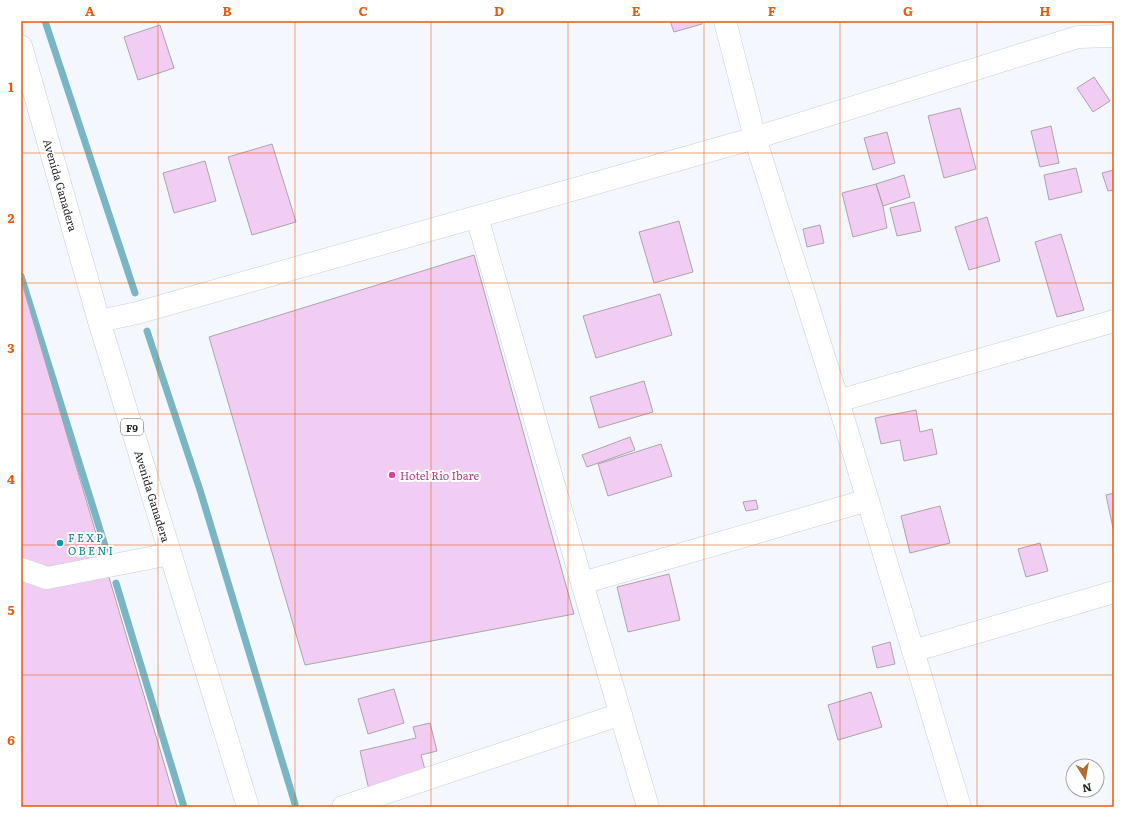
<svg xmlns="http://www.w3.org/2000/svg" width="1135" height="828" viewBox="0 0 1135 828" font-family="Literata,serif">
<style>
.lines{fill:none;stroke-linecap:round;stroke-linejoin:round}
.stream{stroke:#79b5c3;stroke-width:7}
.building{fill:#f1cdf3;stroke:#aca3ac}
.minor-casing{stroke:#c7cdd7;stroke-width:23}
.tertiary-casing{stroke:#c7cdd7;stroke-width:23}
.trunk-casing{stroke:#c7cdd7;stroke-width:23}
.minor{stroke:#fff;stroke-width:22}
.tertiary{stroke:#fff;stroke-width:22}
.trunk{stroke:#fff;stroke-width:22}
.grid{fill:none;stroke:#e8590c;stroke-width:1;stroke-opacity:0.55}
.hotel-dot{fill:#d1479c;stroke:#fff;stroke-width:1.5}
.culture-dot{fill:#0f9aa8;stroke:#fff;stroke-width:1.5}
.labels{text-anchor:middle;dominant-baseline:central;stroke-width:4;stroke-linejoin:round;paint-order:stroke}
.shield{fill:#fff;stroke:#65676a;stroke-width:1}
.shield-label{font-size:10px;font-weight:bold;fill:#23262a}
.street-label{font-size:11px;fill:#23262a;stroke:#fff}
.hotel-label{font-size:11px;fill:#b23c85;stroke:#fff;text-anchor:start}
.culture-label{font-size:11px;fill:#0d838f;stroke:#fff;text-anchor:start}
.neatline{fill:none;stroke:#e8590c;stroke-width:1.5}
.grid-label{font-size:13px;text-anchor:middle;font-weight:bold;fill:#e8590c}
</style>
<rect width="100%" height="100%" fill="#f4f8fe"/>
<g class="lines">
<path class="stream" d="M45,21l90,272
M21,276l85,273
M147,331l53,159 95,314
M116,583l68,224"/>
</g>
<path class="building" d="M670,21h31l1,3 -28,8z
M160,25l14,43 -36,12 -14,-43z
M1094,77l16,24 -17,11 -16,-24z
M960,108l16,61 -32,9 -16,-62z
M1051,126l8,37 -19,4 -9,-36z
M887,132l8,31 -22,7 -9,-32z
M272,144l24,78 -44,13 -24,-78z
M205,161l11,40 -42,12 -11,-40z
M1076,168l6,24 -33,8 -5,-25z
M1114,170v20l-6,1 -6,-18z
M904,175l6,22 -27,9 -7,-22z
M876,184l7,22 4,22 -34,9 -11,-44z
M914,202l7,29 -24,5 -7,-28z
M987,217l13,44 -31,9 -14,-43z
M679,221l14,51 -39,11 -15,-51z
M820,225l4,18 -17,4 -4,-18z
M1061,234l23,76 -27,7 -22,-75z
M474,255l100,359 -269,51 -96,-328z
M21,280l156,527h-156z
M660,294l12,41 -76,23 -13,-42z
M644,381l9,31 -54,16 -9,-31z
M916,410l4,22 12,-3 5,25 -33,7 -4,-21 -19,4 -6,-26z
M630,437l5,13 -48,17 -5,-12z
M661,444l11,32 -64,20 -10,-32z
M1114,493v40l-8,-38z
M756,500l2,9 -12,2 -3,-9z
M940,506l10,37 -40,10 -9,-37z
M1040,543l8,28 -22,6 -8,-28z
M669,574l11,46 -52,12 -11,-45z
M890,642l5,22 -18,4 -5,-21z
M394,689l10,34 -36,11 -10,-35z
M871,692l11,35 -44,13 -10,-35z
M430,723l7,28 -16,4 6,22 -58,13 -9,-39 56,-13 -3,-11z"/>
<g class="lines">
<defs>
<path id="minor" d="M725,21l30,117 83,263 122,406
M477,217l105,366 66,224
M838,401l276,-80
M21,569l26,9 123,-24
M582,583l286,-83
M913,651l201,-59
M343,807l278,-93"/>
<path id="tertiary" d="M99,321l38,-8 618,-175 323,-101 36,-1"/>
<path id="trunk" d="M21,46l78,275 149,486"/>
</defs>
<use href="#minor" class="minor-casing"/>
<use href="#tertiary" class="tertiary-casing"/>
<use href="#trunk" class="trunk-casing"/>
<use href="#minor" class="minor"/>
<use href="#tertiary" class="tertiary"/>
<use href="#trunk" class="trunk"/>
</g>
<path class="grid" d="M158,21v786M295,21v786M431,21v786M568,21v786M704,21v786M840,21v786M977,21v786M21,153h1093M21,283h1093M21,414h1093M21,545h1093M21,675h1093"/>
<circle class="hotel-dot" cx="392" cy="475" r="4"/>
<circle class="culture-dot" cx="60" cy="543" r="4"/>
<g class="labels">
<rect class="shield" x="121" y="419" width="22" height="16" rx="3"/>
<g class="shield-label">
<text x="132" y="427">F9</text>
</g>
<g class="street-label">
<text transform="translate(61 185) rotate(74)">Avenida Ganadera</text>
<text transform="translate(153 496) rotate(73)">Avenida Ganadera</text>
</g>
<g class="hotel-label">
<text x="400" y="475">Hotel Rio Ibare</text>
</g>
<g class="culture-label">
<text x="68" y="537">F E X P<tspan x="68" dy="13">O B E N I</tspan></text>
</g>
</g>
<rect width="1135" height="828" fill="none" stroke="#ffffff" stroke-width="44"/>
<g transform="translate(1085 778) rotate(169)"><circle r="19" fill="#ffffff" stroke="#a7a8aa"/>
<path d="M0-3L7 15L0 10L-7 15Z" fill="#ae6e36"/>
<text y="-6" font-size="11" font-weight="bold" text-anchor="middle" fill="#23262a">N</text>
</g>
<rect x="22" y="22" width="1091" height="784" class="neatline"/>
<g class="grid-label">
<text x="90" y="16">A</text>
<text x="227" y="16">B</text>
<text x="363" y="16">C</text>
<text x="499" y="16">D</text>
<text x="636" y="16">E</text>
<text x="772" y="16">F</text>
<text x="908" y="16">G</text>
<text x="1045" y="16">H</text>
<text x="11" y="92">1</text>
<text x="11" y="223">2</text>
<text x="11" y="353">3</text>
<text x="11" y="484">4</text>
<text x="11" y="615">5</text>
<text x="11" y="745">6</text>
</g>
</svg>
